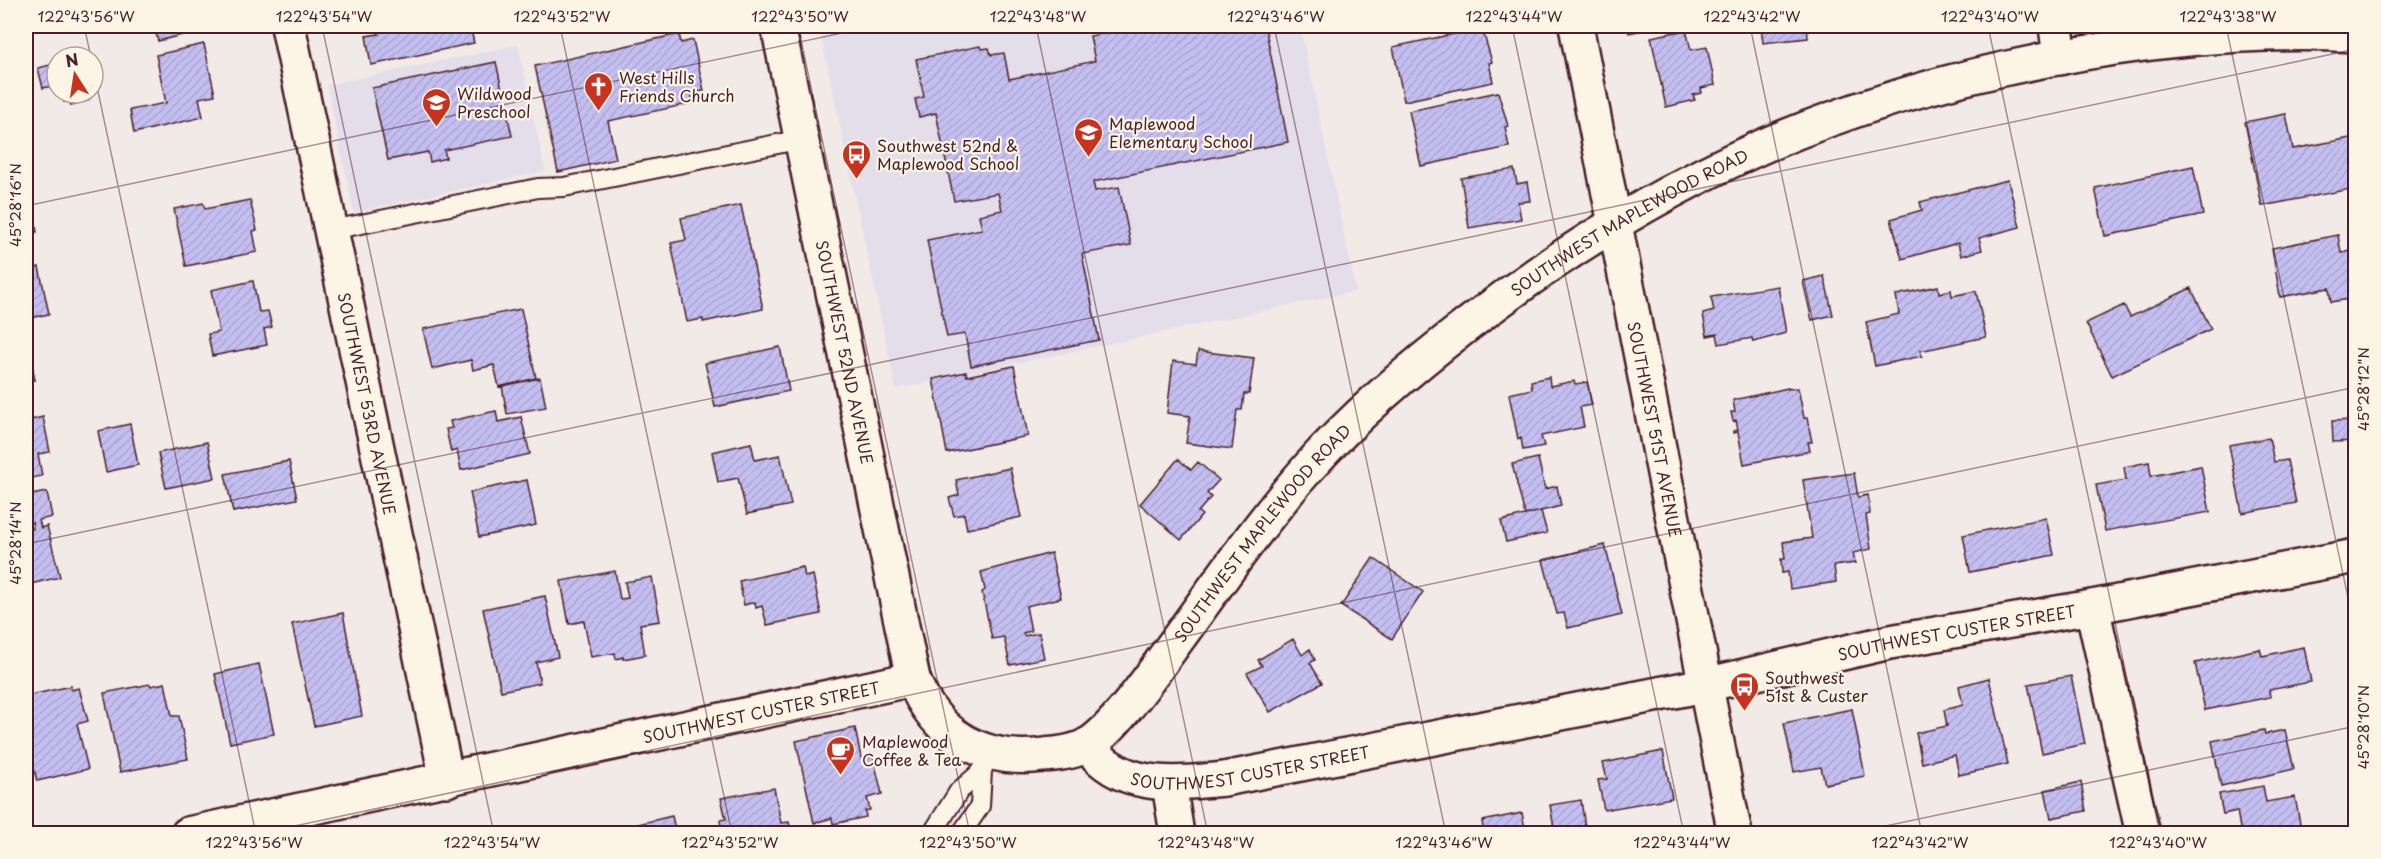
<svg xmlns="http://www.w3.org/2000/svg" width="2381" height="859" viewBox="0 0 2381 859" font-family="'Playpen Sans',sans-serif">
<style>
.built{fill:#e4ddea}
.building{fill:url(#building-hatch);stroke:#4a1f2b;stroke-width:1.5}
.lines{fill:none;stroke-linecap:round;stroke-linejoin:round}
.service-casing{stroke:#4a1f2b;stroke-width:22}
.minor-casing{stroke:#4a1f2b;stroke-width:38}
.service{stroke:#fcf5e5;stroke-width:18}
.minor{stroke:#fcf5e5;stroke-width:33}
.ticks{fill:none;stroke:#4a1f2b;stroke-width:1.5;stroke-opacity:0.45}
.labels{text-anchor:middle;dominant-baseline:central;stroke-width:4.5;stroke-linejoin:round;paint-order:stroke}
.poi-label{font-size:16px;fill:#4a1f2b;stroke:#fcf5e5;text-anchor:start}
.street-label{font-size:16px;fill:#4a1f2b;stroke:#fcf5e5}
.neatline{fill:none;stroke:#4a1f2b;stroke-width:2}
.ticks-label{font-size:15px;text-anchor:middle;fill:#4a1f2b}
</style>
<defs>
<pattern id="building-hatch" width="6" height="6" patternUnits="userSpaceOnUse" patternTransform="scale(1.5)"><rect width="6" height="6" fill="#c4bff1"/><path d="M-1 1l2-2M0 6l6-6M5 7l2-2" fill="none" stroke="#aaa4cf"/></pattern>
</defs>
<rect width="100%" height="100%" fill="#f1eae7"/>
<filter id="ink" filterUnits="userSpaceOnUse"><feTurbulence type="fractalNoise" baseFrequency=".0167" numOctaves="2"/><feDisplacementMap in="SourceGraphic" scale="12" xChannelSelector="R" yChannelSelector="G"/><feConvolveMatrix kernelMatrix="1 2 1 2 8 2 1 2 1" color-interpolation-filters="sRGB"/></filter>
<g filter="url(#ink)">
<path class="built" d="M819,26h481l56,265 -460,98z
M518,45l27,126 -191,41 -27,-127z"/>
<path class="building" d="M154,26h42l2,5 -40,10z
M378,26h92l4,17 -103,22 -5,-29 13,-2z
M556,26h26l-25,4z
M1141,26h124l23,116 -195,40 2,9 24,-4 12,58 -49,9 17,86 -128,26 -6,-32 -18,3 -20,-97 55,-11 -3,-14 23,-5 -4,-17 -44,8 -18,-88 -17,4 -4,-18 9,-2 -8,-38 64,-13 1,3 8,-1 2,7 13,-2 5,26 86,-18 -5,-25z
M1627,26h37l-35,7z
M1761,26h46l1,12 -45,5z
M1482,28l10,34 -3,1 4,19 -89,19 -11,-54z
M1686,30l5,20 16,-3 8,38 -14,3 1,5 -9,2 2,5 -29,7 -15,-70z
M679,34l2,9 12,-3 11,51 -13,2 2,10 -85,18 8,38 -58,13 -23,-106z
M204,44l11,51 -16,3 4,19 -69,16 -4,-23 36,-7 -10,-48z
M496,62l16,74 -68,14 2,8 -16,4 -2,-10 -40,8 -16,-72z
M55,64l2,6v15l-14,3 -5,-20z
M1498,92l10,34 -3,1 4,20 -88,19 -12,-55z
M62,93h26l1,7 -18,5 -2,-4 -5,1z
M2286,114l7,35 63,-12v51l-94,18 -17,-84z
M2193,166l10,49 -98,21 -10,-48z
M1514,169l3,15 10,-2 3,19 -12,1 3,17 -52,9 -8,-50z
M26,177l11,55 -11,3z
M2008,180l12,47 -41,11 3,12 -21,6 -3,-13 -56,16 -11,-40 31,-9 -2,-8z
M250,200l7,30 -4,1 4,21 -71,14 -12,-57 29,-6 2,6z
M741,205l22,104 -60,13v-3l-16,3 -16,-79 15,-3 -5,-22z
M2338,235l3,18 15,-3v48l-25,4 -2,-14 -49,9 -8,-49z
M39,267l10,47 -23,5v-49z
M1824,276l9,39 -21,5 -9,-39z
M253,281l6,31 9,-1 4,16 -8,2 3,16 -55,11 -4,-22 11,-2 -8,-42z
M1778,286l8,47 -33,9 -1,-4 -33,6 -2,-10 -10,2 -4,-22 11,-3 -3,-14z
M1938,286l1,7 12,-3 1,6 24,-5 10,46 -66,14 2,5 -47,10 -9,-44 33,-8 -3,-19z
M2191,288l20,41 -99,47 -26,-53 38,-18 6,12z
M521,309l15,69 -37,9 -5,-22 -21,5 -2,-10 -39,9 -9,-40z
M26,332l9,48 -8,1 1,11 -2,1z
M780,347l9,44 -74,16 -10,-44z
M1198,351l56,7 -5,36h-5l-2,16h-5l-5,39 -46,-6 4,-27 -23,-3 6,-52 23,3z
M1014,366l14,70 -81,17 -14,-74 33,-7 1,4z
M1549,377l1,9 24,-5 1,3 12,-2 5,23 -12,2 4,20 -43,9 3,10 -21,4 -2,-12 -3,1 -9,-45 23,-5 -1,-8z
M540,378l6,29 -39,7 -5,-28z
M1788,388v1l10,-1 6,30h3l5,24h-4l2,9 -66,13 -6,-32 -5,1v-2l5,-1 -2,-10 -3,1 -2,-9h4l-2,-12z
M496,411l2,11 23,-5 9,37 -69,16 -4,-20 -6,2 -5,-23 6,-1 -2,-7z
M26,417h4l1,3 12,-3 7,35 -12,2 4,22 -16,3z
M2356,420v21l-23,1 -1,-21z
M130,424l8,41 -32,7 -8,-41z
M2269,438l5,24 13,-2 9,43 -54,10 -13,-68z
M207,442l8,36 -49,10 -8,-35z
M751,443l4,17 25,-5 11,50 -44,9 -9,-36 -20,4 -6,-30z
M1538,458l7,31 12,-3 4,20 -36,9 -13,-51z
M1178,459l13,11 7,-8 21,18 -12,13 4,4 -13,15 4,3 -21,25 -41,-36z
M289,461l8,38 -64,13 -8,-38z
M2149,462l2,14 50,-10 9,46 -105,19 -9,-46 30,-5 -2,-13z
M1010,468l11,49 -54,12 -3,-15 -10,2 -5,-18 10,-3 -3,-15z
M1854,473l4,24 10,-2 2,19 -4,1 5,34 -18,4 2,10 -21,3 2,16 -46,7 -2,-17 -6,1 -1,-14h4l-2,-17 29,-4 -9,-58z
M527,480l9,45 -57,12 -9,-45z
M47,492l5,25 -13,3 2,8 6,-2 13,51 -34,8v-54l7,-2 -1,-7 -6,2v-28z
M1541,511l6,22 -41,9 -5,-21z
M2046,518l8,37 -84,17 -7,-37z
M1605,545l17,70 -54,13 -4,-15 -7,1 -14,-54z
M1051,553l10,45 -35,8 5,25 -8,2 1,3 15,-3 5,25 -34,7 -6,-28 -12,2 -10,-47 3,-2 -4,-18z
M1373,558l50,34 -31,47 -51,-33z
M803,567l2,10 8,-2 8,39 -54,11 -5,-19 -6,2 -1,-6 -11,3 -5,-24z
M615,571l5,28 8,-1 -3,-16 27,-5 8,44 -20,3 5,31 -22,4v-2l-7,2 -1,-6 -24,4 -7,-36 -15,3 -8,-43z
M545,596l13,61 -22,5 4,21 -39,8 -18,-82z
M343,613l19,103 -48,10 -22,-102z
M1293,639l9,16 8,-6 5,11 -5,3 12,20 -52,29 -23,-39 15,-7 -4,-6z
M2304,647l7,35 -42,8 1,7 -65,13 -10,-47 65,-14 2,7z
M259,664l15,70 -44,9 -15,-69z
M2071,676l14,68 -43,9 -14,-69z
M1989,678l19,86 -49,11 -4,-20 -33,8 -6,-30 31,-7 -3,-16 19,-5 -4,-19z
M165,683l7,33h7l9,43 -68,13 -16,-79 46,-9 1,2z
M71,686v4l8,-2 9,33 -11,3 11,45 -51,12 -11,-45 6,-1 -6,-27v-12z
M1852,709l13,67 -40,8 -4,-17 -27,5 -10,-49z
M855,728l6,30 12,-2 9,38 -15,4 3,12 -5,1 1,6 -33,7 -1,-6 -18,5 -18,-82z
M2264,730l1,4 20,-4 9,39 -73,17 -9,-45z
M1663,751l9,47 -68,12 -6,-30 9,-1 -4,-16z
M2081,782l5,29 -35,7 -6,-28z
M2263,786l3,16 29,-5 7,37h-61l-4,-23 -14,3 -4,-20z
M774,788l7,35 8,-1 3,12h-44l-1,-3 -25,3 -2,-14 6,-1 -5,-21z
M1581,800l5,34h-31l-5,-29z
M1522,813l4,21h-42l-2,-13z
M672,816l4,18h-41l-1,-9z"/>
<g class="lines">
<defs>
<path id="service" d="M332,230l206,-42 26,-1 238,-48
M932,834l27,-43 23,-20
M961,834l19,-28 2,-35 7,-19"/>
<g id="minor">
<path id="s1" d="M288,26l159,754"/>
<path id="s2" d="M778,26l135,653c23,57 70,84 131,76 14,-1 30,-3 42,-9 29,-16 71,-79 91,-106 42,-58 84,-119 132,-173 48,-54 104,-101 162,-145 89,-68 187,-129 290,-175 174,-76 405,-122 595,-112"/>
<path id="s3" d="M1576,26l159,808"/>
<path d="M2056,26l4,32"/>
<path d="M2092,607l51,227"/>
<path id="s4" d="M1087,745c35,46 86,39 137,34l481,-94 185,-43 202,-35 264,-51"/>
<path d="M1169,784l8,50"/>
<path id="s5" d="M188,834l725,-155"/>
</g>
</defs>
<use href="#service" class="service-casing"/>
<use href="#minor" class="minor-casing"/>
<use href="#service" class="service"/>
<use href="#minor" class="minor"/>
</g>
</g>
<path class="ticks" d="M84,26l7,31M322,26l172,808M560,26l172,808M798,26l172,808M1036,26l172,808M1274,26l172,808M1512,26l172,808M1750,26l172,808M1988,26l172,808M2226,26l130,609M93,68l163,766M26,206l849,-180M26,544l2330,-495M257,834l2099,-447M1848,834l508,-108"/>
<defs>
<symbol id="church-pin" viewBox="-11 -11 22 30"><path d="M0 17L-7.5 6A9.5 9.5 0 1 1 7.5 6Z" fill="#c8321e" stroke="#fcf5e5"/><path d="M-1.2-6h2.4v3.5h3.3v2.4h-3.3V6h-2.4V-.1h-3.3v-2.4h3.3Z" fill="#fff"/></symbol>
<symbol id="school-pin" viewBox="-11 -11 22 30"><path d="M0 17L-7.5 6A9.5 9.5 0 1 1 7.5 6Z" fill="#c8321e" stroke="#fcf5e5"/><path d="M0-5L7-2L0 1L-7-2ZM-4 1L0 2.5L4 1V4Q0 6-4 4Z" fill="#fff"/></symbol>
<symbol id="bus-pin" viewBox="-11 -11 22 30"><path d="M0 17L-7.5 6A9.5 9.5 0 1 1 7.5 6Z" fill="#c8321e" stroke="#fcf5e5"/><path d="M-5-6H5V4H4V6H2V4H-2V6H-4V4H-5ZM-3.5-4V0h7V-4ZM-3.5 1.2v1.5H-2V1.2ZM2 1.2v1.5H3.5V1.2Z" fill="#fff"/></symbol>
<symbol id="cafe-pin" viewBox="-11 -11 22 30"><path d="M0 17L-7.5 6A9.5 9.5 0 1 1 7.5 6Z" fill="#c8321e" stroke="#fcf5e5"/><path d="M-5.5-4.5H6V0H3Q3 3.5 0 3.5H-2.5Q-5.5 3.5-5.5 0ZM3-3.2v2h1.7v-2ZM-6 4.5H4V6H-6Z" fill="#fff"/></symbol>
</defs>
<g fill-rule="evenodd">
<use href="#church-pin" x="582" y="70" width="33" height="45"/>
<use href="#school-pin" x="420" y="86" width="33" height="45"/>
<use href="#school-pin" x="1072" y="116" width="33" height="45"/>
<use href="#bus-pin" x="840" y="138" width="33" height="45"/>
<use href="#bus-pin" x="1728" y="670" width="33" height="45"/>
<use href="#cafe-pin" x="824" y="734" width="33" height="45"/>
</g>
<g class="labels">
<g class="poi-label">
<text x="619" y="77">West Hills<tspan x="619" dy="18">Friends Church</tspan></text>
<text x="457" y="93">Wildwood<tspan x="457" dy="18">Preschool</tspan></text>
<text x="1109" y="123">Maplewood<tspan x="1109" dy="18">Elementary School</tspan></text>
<text x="877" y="145">Southwest 52nd &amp;<tspan x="877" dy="18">Maplewood School</tspan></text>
<text x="1765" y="677">Southwest<tspan x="1765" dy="18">51st &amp; Custer</tspan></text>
<text x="862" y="741">Maplewood<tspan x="862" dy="18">Coffee &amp; Tea</tspan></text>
</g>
<g class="street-label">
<text stroke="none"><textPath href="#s2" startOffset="1638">SOUTHWEST MAPLEWOOD ROAD</textPath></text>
<text stroke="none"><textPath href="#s2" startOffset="333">SOUTHWEST 52ND AVENUE</textPath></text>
<text stroke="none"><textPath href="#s1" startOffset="386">SOUTHWEST 53RD AVENUE</textPath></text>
<text stroke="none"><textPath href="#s3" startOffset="411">SOUTHWEST 51ST AVENUE</textPath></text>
<text stroke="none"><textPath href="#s2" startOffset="1152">SOUTHWEST MAPLEWOOD ROAD</textPath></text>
<text stroke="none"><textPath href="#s4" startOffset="896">SOUTHWEST CUSTER STREET</textPath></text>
<text stroke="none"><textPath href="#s5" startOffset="586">SOUTHWEST CUSTER STREET</textPath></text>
<text stroke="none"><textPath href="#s4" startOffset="176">SOUTHWEST CUSTER STREET</textPath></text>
</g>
</g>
<rect width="2381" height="859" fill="none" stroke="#fcf5e5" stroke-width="66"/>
<g transform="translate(75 75) rotate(348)"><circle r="28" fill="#fcf5e5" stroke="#b59f9b" stroke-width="1.5"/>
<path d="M0-4.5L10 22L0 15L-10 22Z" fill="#c8321e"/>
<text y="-9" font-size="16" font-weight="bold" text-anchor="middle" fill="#4a1f2b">N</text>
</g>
<rect x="33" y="33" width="2315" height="793" class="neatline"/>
<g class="ticks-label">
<text x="86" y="22">122°43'56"W</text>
<text x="324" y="22">122°43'54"W</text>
<text x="562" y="22">122°43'52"W</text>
<text x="800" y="22">122°43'50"W</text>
<text x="1038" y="22">122°43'48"W</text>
<text x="1276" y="22">122°43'46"W</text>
<text x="1514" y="22">122°43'44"W</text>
<text x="1752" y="22">122°43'42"W</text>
<text x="1990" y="22">122°43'40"W</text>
<text x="2228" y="22">122°43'38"W</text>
<text transform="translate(16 205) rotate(-90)" y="5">45°28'16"N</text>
<text transform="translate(2364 389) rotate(-90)" y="5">45°28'12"N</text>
<text transform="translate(16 543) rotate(-90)" y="5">45°28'14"N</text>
<text transform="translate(2364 727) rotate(-90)" y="5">45°28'10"N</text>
<text x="254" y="848">122°43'56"W</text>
<text x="492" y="848">122°43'54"W</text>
<text x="730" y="848">122°43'52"W</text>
<text x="968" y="848">122°43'50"W</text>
<text x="1206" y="848">122°43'48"W</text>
<text x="1444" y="848">122°43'46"W</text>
<text x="1682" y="848">122°43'44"W</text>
<text x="1920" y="848">122°43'42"W</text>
<text x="2158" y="848">122°43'40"W</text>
</g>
</svg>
